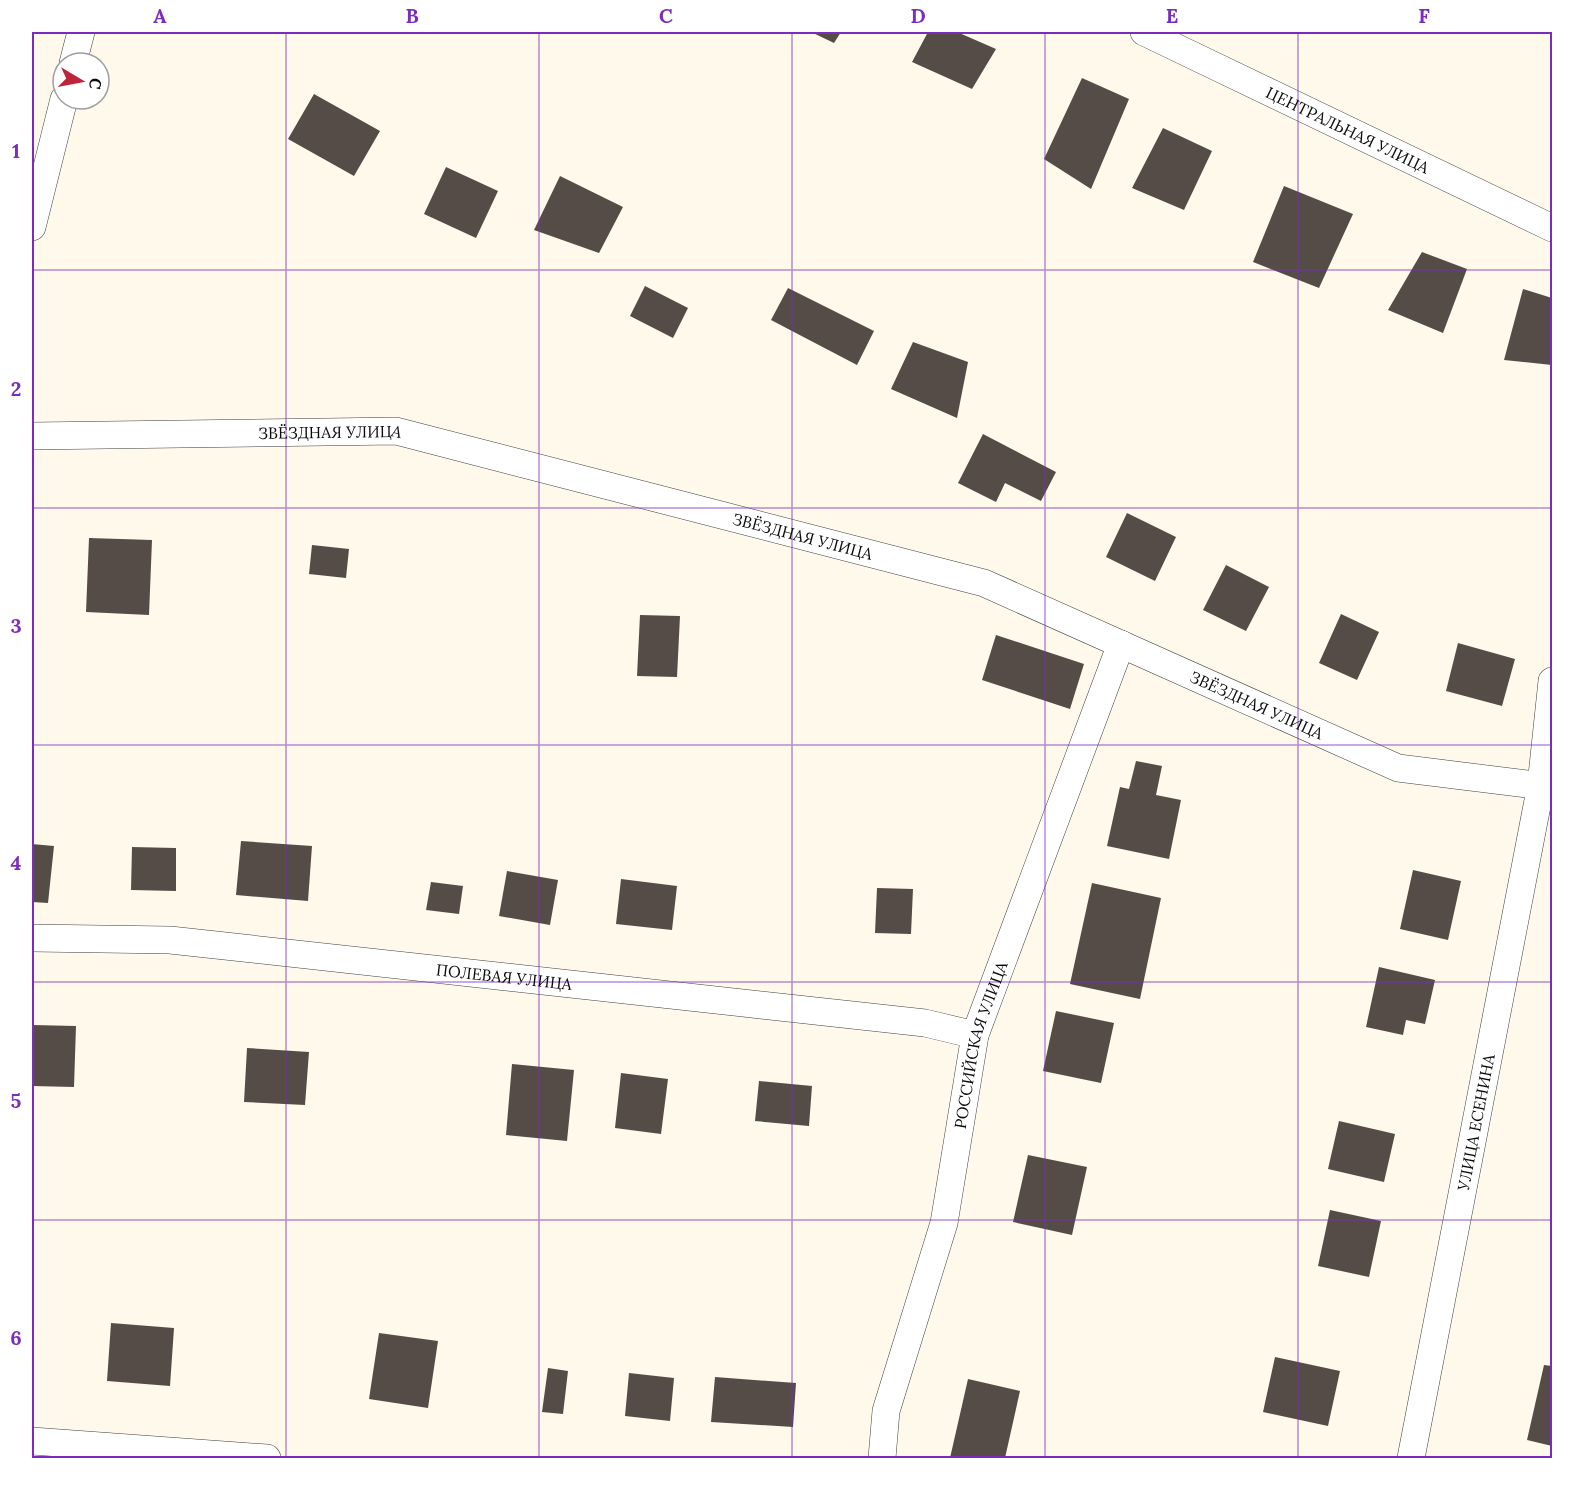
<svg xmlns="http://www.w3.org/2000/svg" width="1584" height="1490" viewBox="0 0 1584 1490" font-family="Lora,serif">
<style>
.building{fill:#554c48}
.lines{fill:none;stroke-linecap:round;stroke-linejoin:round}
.street-casing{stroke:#3f3f3f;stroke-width:28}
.street{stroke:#fff;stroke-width:27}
.grid{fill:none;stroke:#7b2cbf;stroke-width:1.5;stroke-opacity:0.55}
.labels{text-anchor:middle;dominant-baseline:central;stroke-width:6;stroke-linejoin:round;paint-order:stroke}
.street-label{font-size:16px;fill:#0c0c0c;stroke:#fff}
.neatline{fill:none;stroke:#7b2cbf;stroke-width:2}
.grid-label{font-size:20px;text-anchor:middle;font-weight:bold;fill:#7b2cbf}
</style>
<rect width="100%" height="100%" fill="#fff9eb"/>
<path class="building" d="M811,32h30l-7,11z
M928,32h29l39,17 -24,40 -60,-27z
M1082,78l47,21 -38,90 -47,-30z
M314,94l66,37 -26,45 -66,-37z
M1163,128l49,23 -28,59 -52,-22z
M446,167l52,24 -22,47 -52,-24z
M560,176l63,31 -24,46 -65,-23z
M1284,186l69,28 -34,74 -66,-26z
M1422,252l45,17 -24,64 -55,-23z
M645,286l43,22 -15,30 -43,-22z
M788,288l86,43 -17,34 -86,-45z
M1523,289l29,9v67l-48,-5z
M913,342l55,20 -11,56 -66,-29z
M983,434l73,38 -15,29 -36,-18 -9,19 -38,-19z
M1127,513l49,24 -21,44 -49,-24z
M89,538l63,2 -3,75 -63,-3z
M312,545l37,4 -3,29 -37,-4z
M1226,565l43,22 -23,44 -43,-21z
M1341,614l38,18 -22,48 -38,-17z
M640,615l40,1 -3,61 -40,-1z
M996,635l88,29 -14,45 -88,-29z
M1458,643l57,16 -13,47 -56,-15z
M1136,761l26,5 -6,29 25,5 -12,59 -62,-13 13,-59 9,2z
M241,841l71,5 -4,55 -72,-6z
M32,844l22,2 -6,57 -16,-1z
M132,847l44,1v43l-45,-1z
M1413,870l48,11 -13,59 -48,-11z
M507,871l51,9 -8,45 -51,-9z
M621,879l56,7 -5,44 -56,-6z
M431,882l32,4 -4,28 -33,-4z
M1092,883l69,15 -21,101 -70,-15z
M877,888l36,1 -2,45 -36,-1z
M1379,967l56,13 -10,44 -19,-4 -3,15 -37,-8z
M1056,1011l58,12 -13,60 -58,-12z
M32,1025l44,1 -2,61 -42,-1z
M247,1048l62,4 -4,53 -61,-3z
M512,1064l62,6 -7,71 -61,-6z
M621,1073l47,6 -7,55 -46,-6z
M759,1081l53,5 -3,40 -54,-5z
M1339,1121l56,13 -11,48 -56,-13z
M1028,1155l59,12 -15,68 -59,-13z
M1330,1210l51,11 -12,56 -51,-11z
M111,1323l63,5 -4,58 -63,-5z
M379,1333l59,8 -10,67 -59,-9z
M1275,1357l65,14 -12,55 -65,-14z
M1544,1365l8,1v80l-25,-6z
M548,1368l20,3 -5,43 -21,-2z
M629,1373l45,5 -4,43 -45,-5z
M715,1377l81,6 -3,44 -82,-5z
M968,1379l52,12 -15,67h-55z"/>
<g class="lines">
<defs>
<g id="street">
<path id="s1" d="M1144,32l408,196"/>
<path d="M73,63l8,-31"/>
<path d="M32,227l32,-128"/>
<path id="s2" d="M32,436l364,-5 588,152 414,185 154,19"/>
<path id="s3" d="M32,938l138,2 755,83 50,12"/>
<path d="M32,1441l235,17"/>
<path id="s4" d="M882,1458l4,-47 58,-188 31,-188 146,-391"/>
<path id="s5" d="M1411,1458l130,-673 11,-104"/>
</g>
</defs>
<use href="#street" class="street-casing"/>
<use href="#street" class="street"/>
</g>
<path class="grid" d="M286,32v1426M539,32v1426M792,32v1426M1045,32v1426M1298,32v1426M32,270h1520M32,508h1520M32,745h1520M32,982h1520M32,1220h1520"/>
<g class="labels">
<g class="street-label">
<text stroke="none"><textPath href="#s1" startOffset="226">ЦЕНТРАЛЬНАЯ УЛИЦА</textPath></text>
<text stroke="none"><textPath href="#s2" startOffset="298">ЗВЁЗДНАЯ УЛИЦА</textPath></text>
<text stroke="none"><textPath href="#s2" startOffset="784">ЗВЁЗДНАЯ УЛИЦА</textPath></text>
<text stroke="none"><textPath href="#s2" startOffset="1270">ЗВЁЗДНАЯ УЛИЦА</textPath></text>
<text stroke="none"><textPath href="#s3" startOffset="474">ПОЛЕВАЯ УЛИЦА</textPath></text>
<text stroke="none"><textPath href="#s4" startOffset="426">РОССИЙСКАЯ УЛИЦА</textPath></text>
<text stroke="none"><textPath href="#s5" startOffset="342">УЛИЦА ЕСЕНИНА</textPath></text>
</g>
</g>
<rect width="1584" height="1490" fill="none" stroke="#ffffff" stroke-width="66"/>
<g transform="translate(81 81) rotate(100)"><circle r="28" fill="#ffffff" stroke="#9e9e9e" stroke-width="1.5"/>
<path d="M0-4.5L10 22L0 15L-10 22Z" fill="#bc253a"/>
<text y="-9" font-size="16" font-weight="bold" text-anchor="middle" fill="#0c0c0c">С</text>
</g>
<rect x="33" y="33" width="1518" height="1424" class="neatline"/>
<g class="grid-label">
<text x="160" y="23">A</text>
<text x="412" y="23">B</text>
<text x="666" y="23">C</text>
<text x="918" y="23">D</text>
<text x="1172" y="23">E</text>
<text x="1424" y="23">F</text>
<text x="16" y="158">1</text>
<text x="16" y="396">2</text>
<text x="16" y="633">3</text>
<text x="16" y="870">4</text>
<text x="16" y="1108">5</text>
<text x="16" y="1345">6</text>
</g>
</svg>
